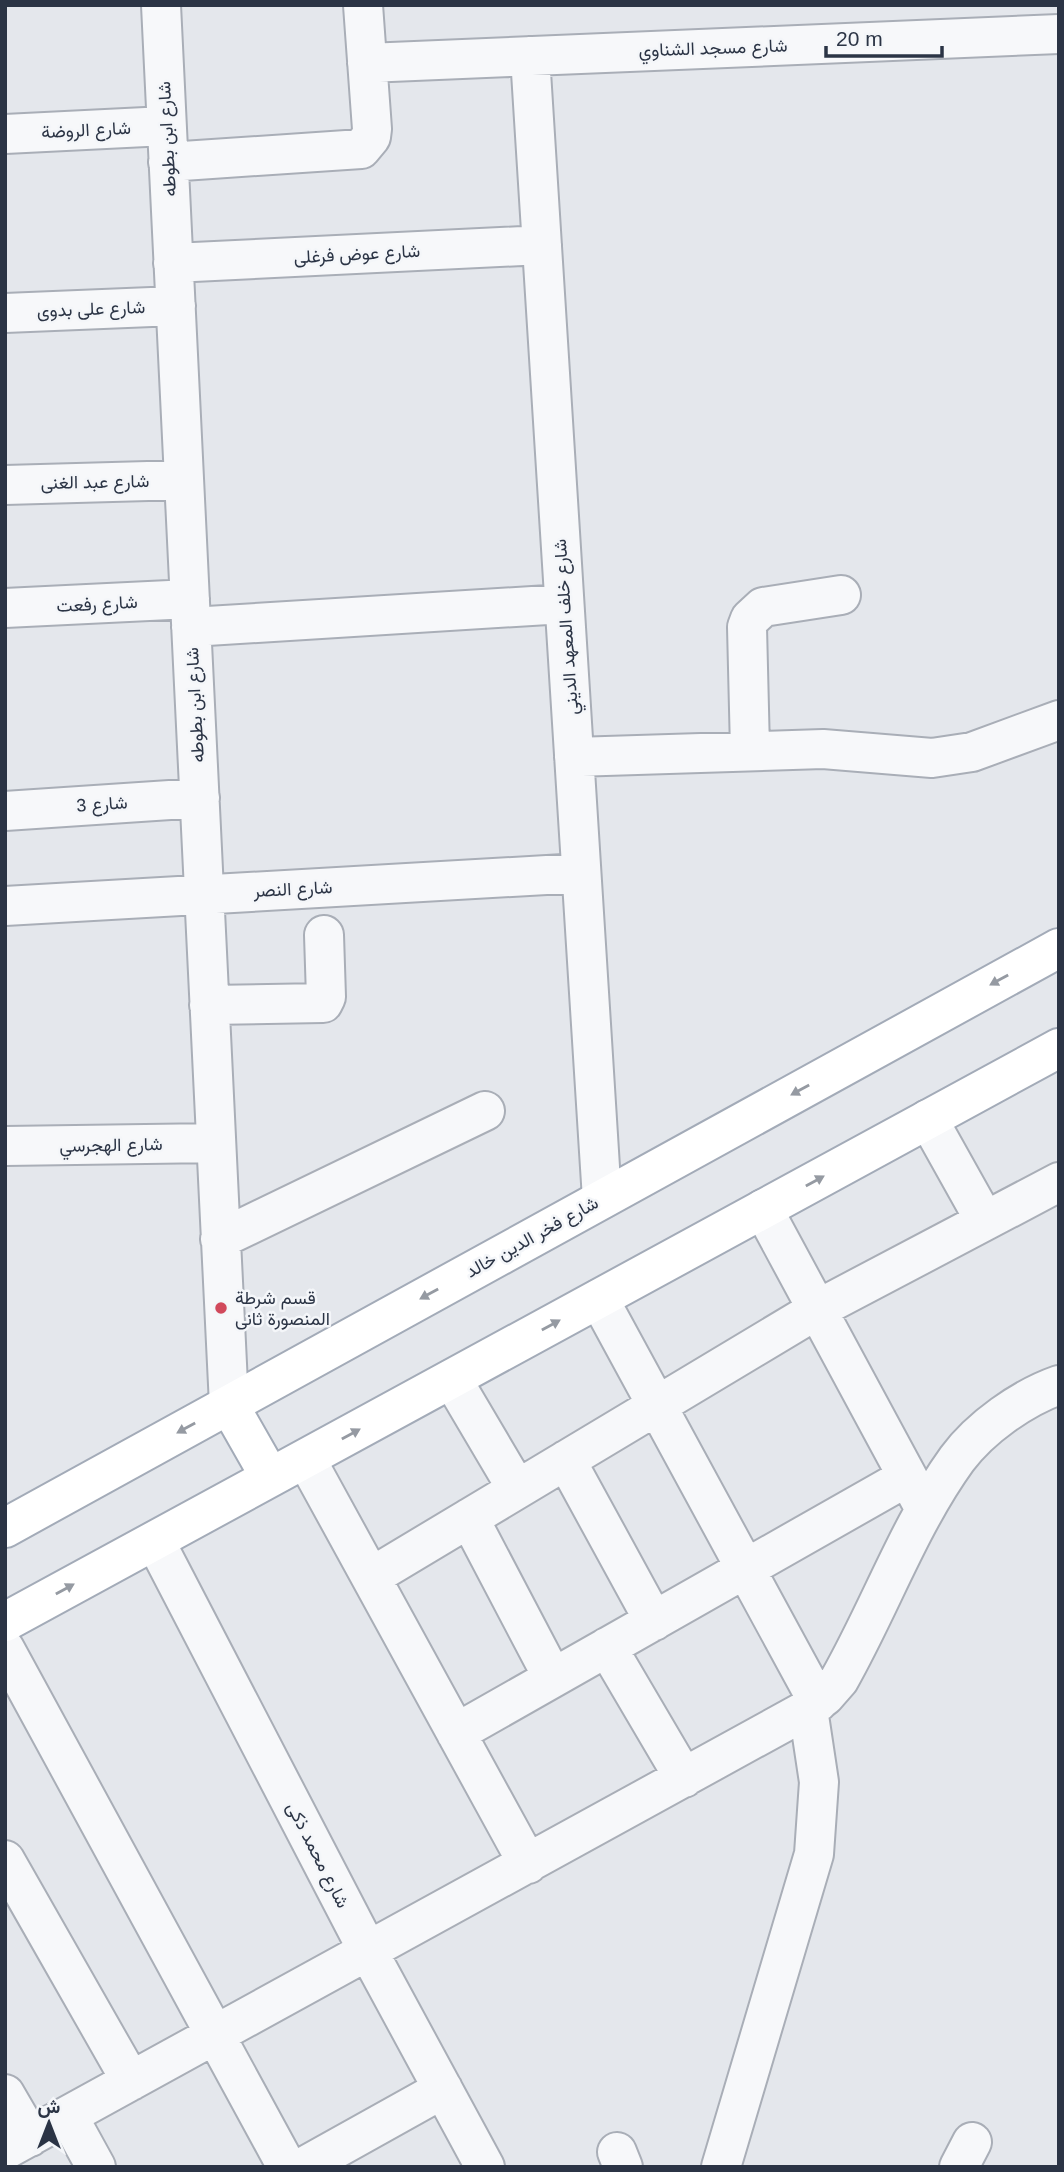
<svg xmlns="http://www.w3.org/2000/svg" width="1064" height="2172" viewBox="0 0 1064 2172" font-family="Arial,Vazirmatn,sans-serif">
<style>
.lines{fill:none;stroke-linecap:round;stroke-linejoin:round}
.minor-casing{stroke:#a9aeb7;stroke-width:42}
.major-casing{stroke:#a3abb8;stroke-width:42}
.minor{stroke:#f7f8fa;stroke-width:38}
.major{stroke:#fff;stroke-width:38}
.oneway{fill:#959aa2}
.poi-dot{fill:#d1495b;stroke:#f4f6f9;stroke-width:2.5}
.labels{text-anchor:middle;dominant-baseline:central;stroke-width:5;stroke-linejoin:round;paint-order:stroke}
.street-label{font-size:18px;fill:#2b3445;stroke:#f4f6f9}
.poi-label{font-size:18px;fill:#2b3445;stroke:#f4f6f9;text-anchor:start}
</style>
<rect width="100%" height="100%" fill="#e4e7ec"/>
<g class="lines">
<defs>
<path id="minor" d="M161,5l68,1400
M530,56l72,1143
M367,63l692,-29
M5,134l161,-8
M168,162l193,-13 10,-12 1,-8 -9,-124
M173,263l369,-18
M5,313l171,-7
M5,485l179,-5
M5,608l185,-9
M191,627l373,-23
M750,750l-3,-123 3,-8 13,-12 78,-12
M574,757l249,-8 109,9 40,-6 87,-32
M5,811l195,-13
M5,906l576,-33
M209,1005l114,-2 3,-6 -2,-62
M928,1119l57,102
M5,1146l211,-3
M763,1209l157,291
M220,1239l265,-128
M599,1299l219,403
M452,1379l65,110
M306,1459l222,405
M566,1460l88,161
M469,1518l84,160
M155,1541l213,410 117,216
M371,1577l447,-268 241,-127
M607,1647l77,131
M5,1649l282,518
M456,1733l451,-256
M5,1860l126,221
M5,2094l25,43
M68,2116l28,51
M5,2150l803,-441 17,-13 14,-16c41,-72 69,-153 118,-221 23,-31 65,-61 102,-74
M617,2152l6,15
M303,2167l140,-78
M721,2167l93,-313 5,-72 -11,-73
M959,2167l13,-25"/>
<path id="major" d="M229,1405l41,72
M5,1528l1054,-580
M5,1622l1054,-574"/>
</defs>
<use href="#minor" class="minor-casing"/>
<use href="#major" class="major-casing"/>
<use href="#minor" class="minor"/>
<use href="#major" class="major"/>
</g>
<defs><path id="oneway-solid" d="M-6-.8H1V-3.2L6.5 0L1 3.2V.8H-6Z" transform="scale(1.75)"/></defs>
<g class="oneway">
<use href="#oneway-solid" transform="translate(999 980) rotate(151)"/>
<use href="#oneway-solid" transform="translate(800 1090) rotate(151)"/>
<use href="#oneway-solid" transform="translate(815 1181) rotate(-29)"/>
<use href="#oneway-solid" transform="translate(429 1294) rotate(151)"/>
<use href="#oneway-solid" transform="translate(551 1325) rotate(-29)"/>
<use href="#oneway-solid" transform="translate(186 1428) rotate(151)"/>
<use href="#oneway-solid" transform="translate(351 1434) rotate(-29)"/>
<use href="#oneway-solid" transform="translate(65 1589) rotate(-29)"/>
</g>
<circle class="poi-dot" cx="221" cy="1308" r="7"/>
<g class="labels">
<g class="street-label">
<text transform="translate(713 48) rotate(-2)">شارع مسجد الشناوي</text>
<text transform="translate(86 130) rotate(-3)">شارع الروضة</text>
<text transform="translate(167 139) rotate(-93)">شارع ابن بطوطه</text>
<text transform="translate(357 254) rotate(-3)">شارع عوض فرغلى</text>
<text transform="translate(91 309) rotate(-2)">شارع على بدوى</text>
<text transform="translate(95 482) rotate(-1)">شارع عبد الغنى</text>
<text transform="translate(97 604) rotate(-3)">شارع رفعت</text>
<text transform="translate(566 627) rotate(-94)">شارع خلف المعهد الديني</text>
<text transform="translate(195 705) rotate(-93)">شارع ابن بطوطه</text>
<text transform="translate(102 804) rotate(-4)">شارع 3</text>
<text transform="translate(293 889) rotate(-3)">شارع النصر</text>
<text transform="translate(111 1145) rotate(-1)">شارع الهجرسي</text>
<text transform="translate(532 1237) rotate(-29)">شارع فخر الدين خالد</text>
<text transform="translate(318 1855) rotate(63)">شارع محمد ذكى</text>
</g>
<g class="poi-label">
<text x="235" y="1298">قسم شرطة<tspan x="235" dy="21">المنصورة ثانى</tspan></text>
</g>
</g>
<rect width="1064" height="2172" fill="none" stroke="#2b3445" stroke-width="14"/>
<g transform="translate(49 2123)" stroke="#f4f6f9" stroke-width="5" paint-order="stroke">
<path d="M0-5L12 26L0 18L-12 26Z" fill="#2b3445"/>
<text y="-10" font-size="19" font-weight="bold" text-anchor="middle" fill="#2b3445">ش</text>
</g>
<path d="M826 46v10h116v-10" fill="none" stroke="#2b3445" stroke-width="3.5"/>
<text x="836" y="46" font-size="21" fill="#2b3445" stroke="#f4f6f9" stroke-width="5" paint-order="stroke">20 m</text>
</svg>
